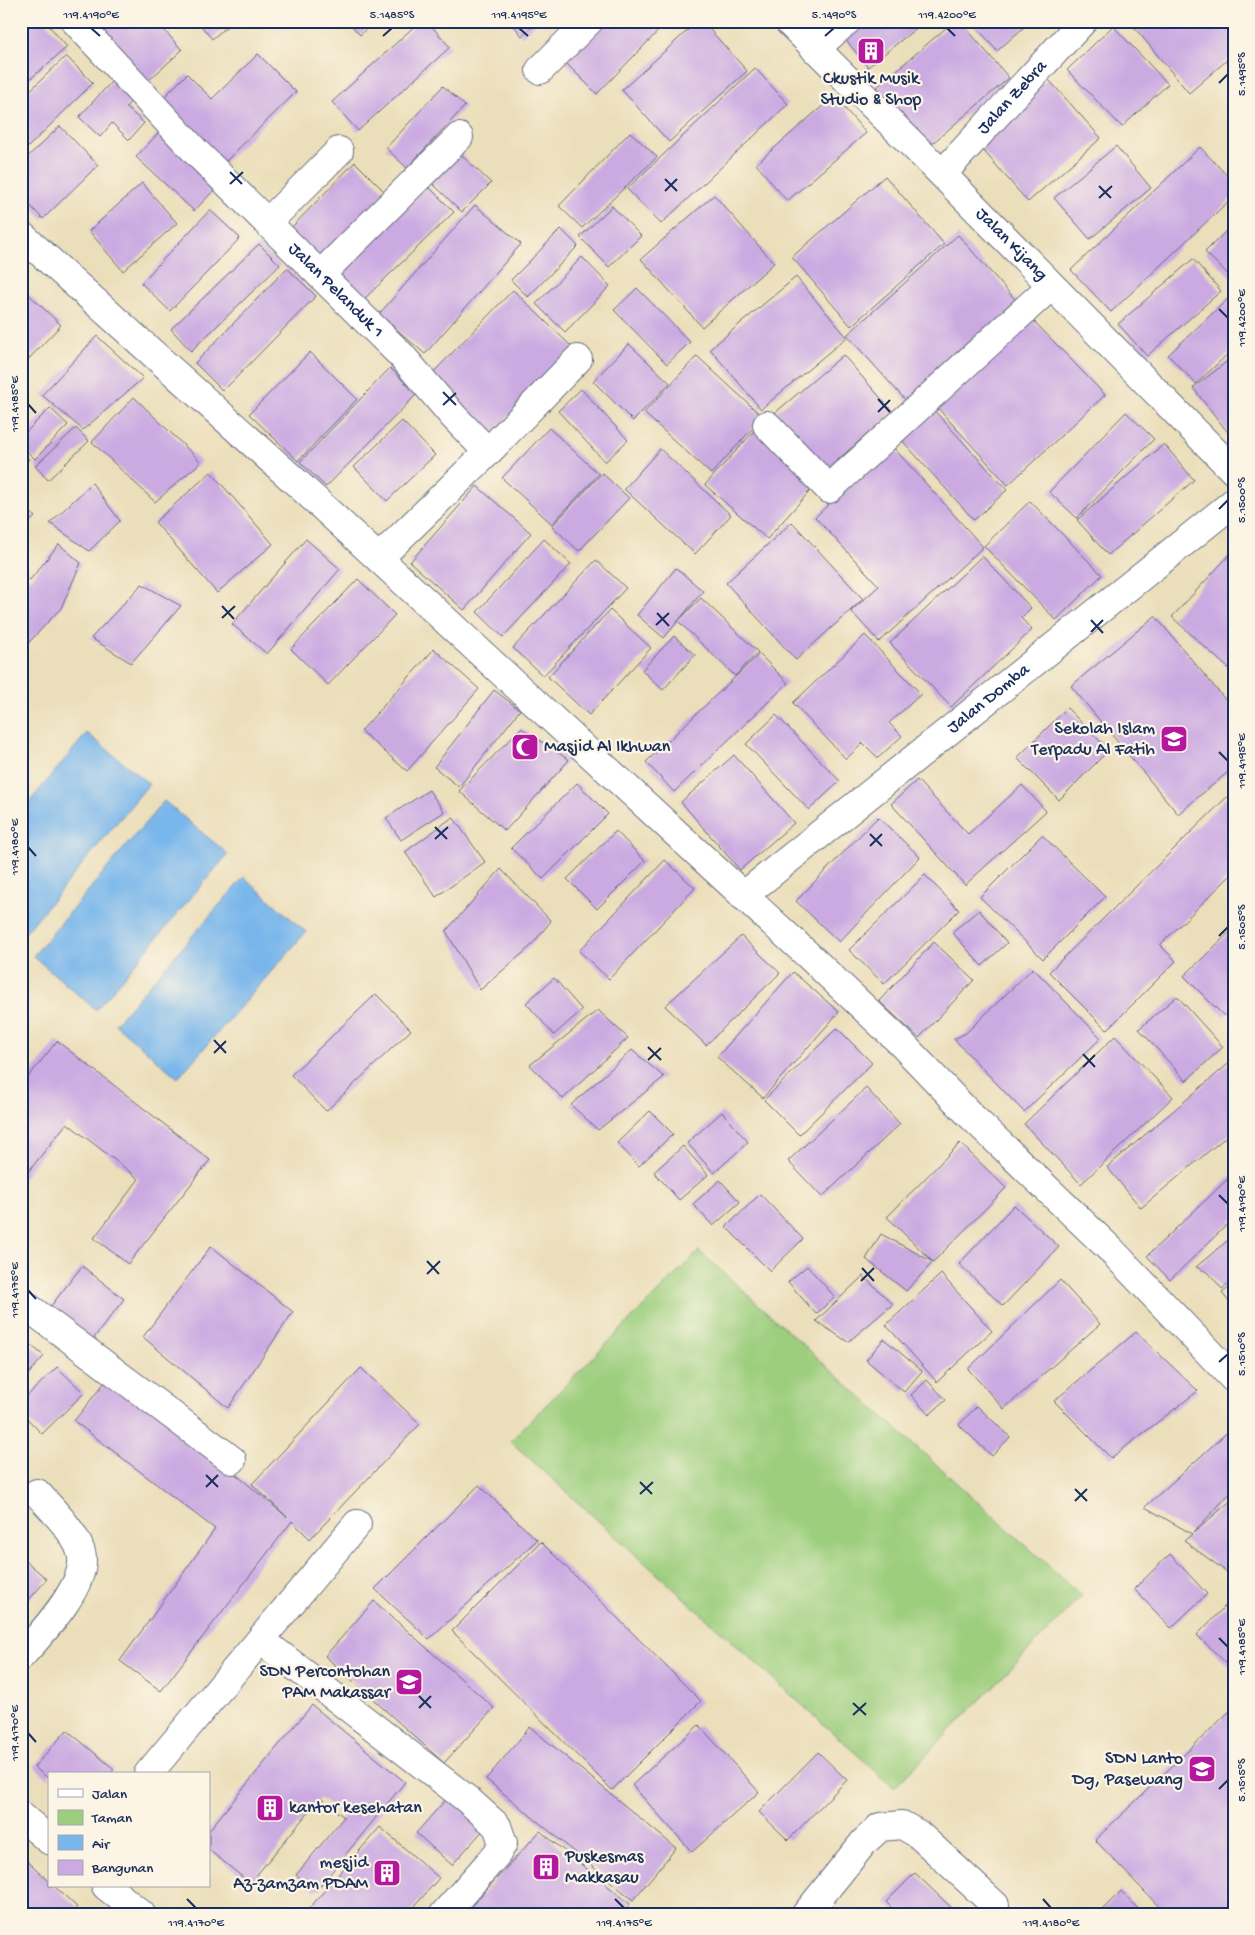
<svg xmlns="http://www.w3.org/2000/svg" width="1255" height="1935" viewBox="0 0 1255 1935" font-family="'Gochi Hand',sans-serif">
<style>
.green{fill:#9cce7d;stroke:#5c7e6e}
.water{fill:#78b6eb;stroke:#4a72a4}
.building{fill:#cbaae2}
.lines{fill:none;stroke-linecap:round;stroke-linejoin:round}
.minor-casing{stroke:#646c7e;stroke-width:30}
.minor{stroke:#fff;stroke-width:28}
.ticks{fill:none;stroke:#1b2f5e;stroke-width:2}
.labels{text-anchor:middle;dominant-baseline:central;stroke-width:4.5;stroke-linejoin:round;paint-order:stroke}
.poi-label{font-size:18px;fill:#1b2f5e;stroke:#fcf5e5;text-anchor:end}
.street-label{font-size:18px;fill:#1b2f5e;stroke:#fcf5e5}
.neatline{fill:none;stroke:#1b2f5e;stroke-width:2}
.ticks-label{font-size:12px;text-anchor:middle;fill:#1b2f5e}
</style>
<rect width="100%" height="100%" fill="#fcf5e5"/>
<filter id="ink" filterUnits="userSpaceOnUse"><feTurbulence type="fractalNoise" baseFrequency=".02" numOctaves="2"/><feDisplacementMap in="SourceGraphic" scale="10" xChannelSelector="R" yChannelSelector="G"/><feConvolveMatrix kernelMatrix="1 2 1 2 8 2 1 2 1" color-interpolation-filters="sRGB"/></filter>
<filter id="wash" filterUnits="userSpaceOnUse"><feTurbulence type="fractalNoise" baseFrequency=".0096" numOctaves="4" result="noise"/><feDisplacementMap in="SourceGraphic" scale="20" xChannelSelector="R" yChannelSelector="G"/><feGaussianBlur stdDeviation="1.12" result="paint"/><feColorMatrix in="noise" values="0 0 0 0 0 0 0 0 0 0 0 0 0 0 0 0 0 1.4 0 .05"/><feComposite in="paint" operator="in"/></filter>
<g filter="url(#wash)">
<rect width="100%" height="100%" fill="#ebdeba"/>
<path class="green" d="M699,1251l383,345 -188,192 -384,-347z"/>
<path class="water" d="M87,733l62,51 -128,154v-126z
M164,801l64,53 -132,156 -63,-54z
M244,877l62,55 -128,146 -63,-54z"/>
<g id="blocks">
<path class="building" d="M21,21h24l22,26 -46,40z
M90,21h66l26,29 -36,33z
M197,21h36l-21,18z
M347,21h28l-15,14z
M420,21h7l23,26 -92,84 -26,-29z
M510,21h29l-17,15z
M603,21h65l-71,73 -33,-33z
M698,21h4l45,50 -78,71 -47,-52z
M857,21h68l-57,46 -27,-33z
M954,21h6l49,57 -80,68 -52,-59z
M971,21h60l-34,30z
M1129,21h105v33l-45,39z
M1113,26l55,58 -46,43 -55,-57z
M258,54l38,38 -74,73 -63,-63 28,-28 25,25z
M66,56l27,27 -72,71v-55z
M755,68l33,36 -127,120 -34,-35z
M1048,79l53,59 -73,64 -52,-60z
M113,80l20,19 -7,8 18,16 -15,17 -17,-17 -12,14 -21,-20z
M443,86l22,20 -58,62 -21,-20z
M834,96l32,37 -79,68 -31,-37z
M60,126l38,39 -55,54 -22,-23v-33z
M163,128l58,55 -27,28 -58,-54z
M630,132l27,25 -75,71 -23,-22z
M1116,146l35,42 -61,51 -36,-41z
M1200,147l34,36v13l-123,116 -40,-42z
M457,151l34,32 -29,29 -33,-32z
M355,162l33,33 -68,69 -32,-33z
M885,176l59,68 -93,82 -59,-69z
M424,182l30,30 -95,92 -29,-30z
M142,183l35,40 -54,48 -34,-40z
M714,195l60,68 -72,64 -61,-68z
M475,205l46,39 -96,110 -46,-40z
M612,206l29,30 -32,31 -29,-30z
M210,210l30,28 -70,73 -29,-28z
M1234,223v57l-29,-28z
M561,229l17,17 -50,51 -17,-17z
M958,235l61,69 -111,99 -61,-68z
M259,244l21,21 -89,86 -20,-22z
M582,257l28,29 -45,46 -29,-28z
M1193,259l28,32 -74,65 -29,-32z
M287,268l29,28 -93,95 -28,-28z
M796,277l51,60 -86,72 -51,-60z
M21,287l40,38 -40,42z
M637,288l53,54 -23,22 -53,-54z
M513,290l61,59 -86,89 -61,-59z
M1234,293v55l-38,36 -28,-29z
M1031,318l74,77 -97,90 -74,-81z
M97,336l46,42 -60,52 -41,-35z
M629,344l41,39 -37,38 -40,-40z
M310,352l47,47 -59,62 -49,-47z
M843,355l50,57 -74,64 -50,-58z
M697,356l66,61 -52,57 -67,-61z
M1234,356v84l-41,-52z
M390,368l27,26 -91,93 -26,-25z
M581,389l47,51 -23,22 -47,-51z
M134,397l67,65 -46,40 -63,-60z
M931,407l76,83 -33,30 -75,-83z
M50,408l18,17 -33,34 -14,-13v-9z
M21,409l7,8 -7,6z
M1126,412l28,27 -77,79 -28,-26z
M402,421l33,34 -48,46 -33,-34z
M76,428l13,13 -41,39 -13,-14z
M549,428l50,46 -47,50 -50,-46z
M755,430l61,54 -49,55 -62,-54z
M1164,444l30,36 -86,75 -31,-35z
M892,446l91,101 -104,95 -28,-31 28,-25 -64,-69z
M660,449l71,66 -36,39 -71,-65z
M21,452l8,7 -8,9z
M211,472l62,72 -56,49 -62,-71z
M602,473l27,25 -50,53 -27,-25z
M92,483l28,38 -31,30 -39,-28z
M477,486l54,47 -67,77 -54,-48z
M1030,501l72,74 -46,45 -72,-74z
M21,502l14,15 -14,13z
M792,522l71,77 -67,61 -70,-77z
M306,539l34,30 -73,85 -35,-30z
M544,539l27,25 -68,73 -26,-25z
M59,544l22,19 -20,45 -40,43v-79l9,8z
M1234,550v111l-6,7 -56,-51z
M982,556l49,52 -10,10 11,12 -81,77 -61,-64z
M596,560l30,28 -83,88 -30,-28z
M676,568l27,23 -39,47 -27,-23z
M358,579l37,36 -67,70 -37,-36z
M142,584l39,22 -50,57 -40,-25z
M701,598l57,54 -23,24 -57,-55z
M610,610l41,38 -62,67 -41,-38z
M1155,616l79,94v57l-56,47 -107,-128z
M865,635l56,59 -32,29 13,13 -24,22 -15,-15 -17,16 -53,-56z
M674,636l21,19 -32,35 -21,-20z
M434,649l45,40 -72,82 -46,-40z
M759,654l29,29 -114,109 -28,-30z
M494,690l26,20 -61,77 -25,-20z
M1067,708l42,42 -50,50 -42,-42z
M776,715l64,66 -31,29 -63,-66z
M521,728l48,32 -64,71 -46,-40z
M734,755l60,68 -54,47 -59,-68z
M917,780l51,54 54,-49 24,26 -81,74 -74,-81z
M577,783l31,31 -65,65 -32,-31z
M429,790l15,22 -43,28 -15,-22z
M1234,790v82l-74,73 16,16 -69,69 -58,-58z
M453,817l32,45 -49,35 -31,-45z
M878,817l42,40 -81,85 -43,-41z
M616,831l29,30 -48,48 -30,-30z
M1042,835l63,62 -62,62 -63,-62z
M665,860l30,28 -86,91 -30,-28z
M501,869l50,52 -21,26 -50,43 -34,-59z
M925,875l34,35 -75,74 -35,-34z
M979,910l28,33 -25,23 -30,-34z
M1234,928v79l-10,9 -40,-40z
M741,936l39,37 -74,72 -41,-39z
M934,942l40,38 -55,58 -40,-37z
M1033,968l68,70 -77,74 -70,-73 12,-6z
M793,972l46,40 -76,86 -46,-41z
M554,978l28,32 -28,25 -28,-32z
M376,994l35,36 -85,81 -35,-36z
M1177,996l46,51 -37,34 -47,-52z
M598,1010l30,28 -65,61 -33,-34z
M837,1028l35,35 -73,72 -35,-35z
M1115,1036l58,61 -92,87 -57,-60z
M57,1041l153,119 -82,104 -34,-26 45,-59 -72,-56 -46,58v-95z
M632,1050l32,27 -66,53 -27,-25z
M1233,1060l1,70 -93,78 -34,-41z
M866,1088l34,36 -78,73 -34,-36z
M650,1111l23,23 -34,32 -22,-23z
M722,1112l26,30 -34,31 -27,-30z
M960,1143l46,45 -73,74 -46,-45z
M683,1146l25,29 -29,25 -25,-28z
M1234,1173v45l-64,62 -23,-24z
M720,1180l20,22 -27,24 -20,-22z
M760,1194l43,45 -33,32 -44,-44z
M1014,1205l45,42 -56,59 -44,-42z
M881,1234l52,28 -27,29 -40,-32z
M1234,1235v44l-12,10 -13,-16 -13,-6z
M211,1246l82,66 -65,96 -85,-71z
M82,1266l42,33 -37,48 -43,-32z
M807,1266l28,31 -19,17 -28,-32z
M941,1274l51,57 -55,51 -51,-57z
M863,1276l30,28 -45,38 -32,-21z
M1060,1280l40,44 -96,85 -36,-40z
M1234,1284v24l-12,-15z
M1136,1332l62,59 -87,67 -57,-57z
M21,1337l23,19 -23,27z
M884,1339l38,32 -18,21 -38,-32z
M57,1367l27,26 -42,41 -21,-22v-10z
M361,1368l59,56 -110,115 -18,-18 -131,170 -41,-30 95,-132 -141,-108 39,-49 174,145 -35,-33z
M927,1380l19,20 -17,15 -18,-20z
M977,1406l33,31 -18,19 -33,-31z
M1234,1426v63l-42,45 42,-36v79l-50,-36 8,-7 -47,-27z
M479,1485l58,55 -108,99 -54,-50z
M541,1542l160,159 -89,89 -160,-159z
M1170,1554l37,40 -36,34 -37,-39z
M21,1557l26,22 -26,30z
M374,1601l120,107 -50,55 -119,-107z
M1229,1602l5,4v55l-5,5 -32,-31z
M312,1705l93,77 -89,109 -20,-16 48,-58 -24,-19 -70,85 -41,-33v-20z
M1234,1707v207h-68l-71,-74z
M699,1725l60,67 -67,60 -60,-67z
M530,1727l146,121 -43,52 -147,-121z
M67,1730l47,39 -4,5h-61v5l-15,-12z
M818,1752l29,28 -59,60 -29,-28z
M449,1796l36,32 -33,37 -36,-32z
M380,1827l59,51 -31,36h-101l-1,-2z
M540,1831l90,73 -9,10h-157z
M21,1855l28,26v5h5l23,21 -6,7h-50z
M915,1873l43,41h-60l-12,-12z
M1121,1891l22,23h-45z"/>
</g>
</g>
<g filter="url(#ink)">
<use href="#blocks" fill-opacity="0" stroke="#646c7e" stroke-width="1"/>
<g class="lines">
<defs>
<g id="minor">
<path id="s1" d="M75,21l121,131 206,204 52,61 34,35 -109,106"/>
<path id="s2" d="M788,21l154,153 292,297"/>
<path d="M815,49l32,-28"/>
<path d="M540,70l49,-49"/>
<path id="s3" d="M942,174l141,-153"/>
<path d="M268,222l71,-71"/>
<path d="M21,235l276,248 513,474 88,83 71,74 142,136 123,129"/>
<path d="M320,275l139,-138"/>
<path d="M767,425l62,64 222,-203"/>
<path d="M488,452l90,-93"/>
<path id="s4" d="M743,896l491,-394"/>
<path d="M21,1302l211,158"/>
<path d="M261,1640l207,160 29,26 6,17 -6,11 -53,60"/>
<path d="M21,1656c20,-22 69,-73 60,-104 -6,-20 -30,-44 -44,-59"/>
<path d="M148,1774l209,-250"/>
<path d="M21,1816l28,24"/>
<path d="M106,1886l35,28"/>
<path d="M806,1914l58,-72 16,-15 22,-2 16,9 77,71"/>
</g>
</defs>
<use href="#minor" class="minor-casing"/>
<use href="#minor" class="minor"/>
</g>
</g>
<path class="ticks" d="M91,28l9,8M519,28l9,8M947,28l8,8M383,36l9,-8M825,36l9,-8M1219,83l9,-9M230,172l12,12M665,179l12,12M230,184l13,-12M1099,186l12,12M665,191l12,-12M1099,198l13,-12M1219,309l9,9M443,392l13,13M878,399l12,13M28,404l8,9M443,405l13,-12M878,412l12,-12M1219,509l9,-9M222,606l12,13M657,613l12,13M222,618l13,-12M1091,620l12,13M656,625l13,-12M1091,632l12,-12M1219,752l9,9M435,827l12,12M870,834l12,12M435,839l13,-12M870,846l12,-12M28,847l8,9M1219,936l9,-9M214,1040l12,13M648,1047l13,13M214,1053l12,-12M1083,1054l12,13M648,1060l13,-12M1083,1067l12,-12M1219,1195l9,9M427,1261l12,13M862,1268l12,13M427,1274l13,-13M861,1281l13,-13M28,1290l8,9M1219,1362l9,-8M206,1475l12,12M640,1482l12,12M206,1487l12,-12M1075,1489l12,12M640,1494l13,-12M1075,1501l12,-12M1219,1638l9,9M419,1696l12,12M853,1703l13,12M419,1708l12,-12M853,1715l13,-12M28,1733l8,9M1219,1789l9,-9M187,1899l9,9M615,1899l9,9M1043,1899l8,9"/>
<defs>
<symbol id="building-square" viewBox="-11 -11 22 22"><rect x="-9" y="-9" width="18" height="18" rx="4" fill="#b5179e" stroke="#fcf5e5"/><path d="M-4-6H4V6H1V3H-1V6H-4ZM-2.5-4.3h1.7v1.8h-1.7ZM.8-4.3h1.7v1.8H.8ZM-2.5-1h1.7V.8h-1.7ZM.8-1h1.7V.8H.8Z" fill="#fff"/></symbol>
<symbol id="school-square" viewBox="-11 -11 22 22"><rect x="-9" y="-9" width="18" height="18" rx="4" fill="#b5179e" stroke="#fcf5e5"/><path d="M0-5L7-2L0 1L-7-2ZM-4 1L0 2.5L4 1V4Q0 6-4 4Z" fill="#fff"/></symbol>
<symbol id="mosque-square" viewBox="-11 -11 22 22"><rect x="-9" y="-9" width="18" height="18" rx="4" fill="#b5179e" stroke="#fcf5e5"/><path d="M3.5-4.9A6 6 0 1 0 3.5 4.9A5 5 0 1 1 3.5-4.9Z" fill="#fff"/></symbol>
</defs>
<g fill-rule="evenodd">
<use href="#building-square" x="855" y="35" width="32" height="32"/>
<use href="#school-square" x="1158" y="723" width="32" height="32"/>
<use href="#mosque-square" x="509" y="731" width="32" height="32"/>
<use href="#school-square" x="393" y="1666" width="32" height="32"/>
<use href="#school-square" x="1186" y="1753" width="32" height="32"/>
<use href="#building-square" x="254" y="1792" width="32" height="32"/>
<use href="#building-square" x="530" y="1851" width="32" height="32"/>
<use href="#building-square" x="371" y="1857" width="32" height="32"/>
</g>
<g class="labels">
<g class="poi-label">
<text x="871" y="79" text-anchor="middle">Ckustik Musik<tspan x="871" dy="21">Studio &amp; Shop</tspan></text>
<text x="1155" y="729">Sekolah Islam<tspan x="1155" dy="21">Terpadu Al Fatih</tspan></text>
<text x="544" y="747" text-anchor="start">Masjid Al Ikhwan</text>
<text x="390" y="1672">SDN Percontohan<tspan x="390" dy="21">PAM Makassar</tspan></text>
<text x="1183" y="1759">SDN Lanto<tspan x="1183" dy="21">Dg, Pasewang</tspan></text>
<text x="289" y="1808" text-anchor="start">kantor kesehatan</text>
<text x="565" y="1857" text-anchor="start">Puskesmas<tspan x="565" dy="21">Makkasau</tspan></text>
<text x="368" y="1863">mesjid<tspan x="368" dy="21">Az-zamzam PDAM</tspan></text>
</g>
<g class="street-label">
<text stroke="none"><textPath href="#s3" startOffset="104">Jalan Zebra</textPath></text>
<text stroke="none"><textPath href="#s2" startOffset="316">Jalan Kijang</textPath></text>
<text stroke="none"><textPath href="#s1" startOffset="375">Jalan Pelanduk 1</textPath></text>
<text stroke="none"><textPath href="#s4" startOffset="315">Jalan Domba</textPath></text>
</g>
</g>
<rect width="1255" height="1935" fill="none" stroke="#fcf5e5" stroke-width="55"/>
<rect x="48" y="1772" width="162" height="115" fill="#fcf5e5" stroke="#a2a6af"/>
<rect x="58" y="1789" width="25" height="8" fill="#ffffff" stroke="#a2a6af"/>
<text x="92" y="1798" font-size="15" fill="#1b2f5e">Jalan</text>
<rect x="58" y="1810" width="25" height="15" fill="#9cce7d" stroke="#a2a6af"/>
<text x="92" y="1822" font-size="15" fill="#1b2f5e">Taman</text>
<rect x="58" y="1835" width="25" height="15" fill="#78b6eb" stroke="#a2a6af"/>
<text x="92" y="1848" font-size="15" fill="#1b2f5e">Air</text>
<rect x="58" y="1860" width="25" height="15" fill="#cbaae2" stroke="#a2a6af"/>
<text x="92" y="1872" font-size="15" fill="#1b2f5e">Bangunan</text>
<rect x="28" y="28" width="1200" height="1880" class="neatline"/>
<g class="ticks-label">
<text x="91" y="18">119.4190°E</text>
<text x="392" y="18">5.1485°S</text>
<text x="519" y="18">119.4195°E</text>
<text x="834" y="18">5.1490°S</text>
<text x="947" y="18">119.4200°E</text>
<text transform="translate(1241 74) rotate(-90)" y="4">5.1495°S</text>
<text transform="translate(1241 318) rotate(-90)" y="4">119.4200°E</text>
<text transform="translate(14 404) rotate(-90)" y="4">119.4185°E</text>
<text transform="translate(1241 500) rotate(-90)" y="4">5.1500°S</text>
<text transform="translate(1241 761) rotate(-90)" y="4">119.4195°E</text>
<text transform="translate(14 847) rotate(-90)" y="4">119.4180°E</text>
<text transform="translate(1241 927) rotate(-90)" y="4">5.1505°S</text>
<text transform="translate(1241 1204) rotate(-90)" y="4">119.4190°E</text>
<text transform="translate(14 1290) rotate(-90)" y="4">119.4175°E</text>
<text transform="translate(1241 1354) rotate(-90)" y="4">5.1510°S</text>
<text transform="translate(1241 1647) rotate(-90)" y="4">119.4185°E</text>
<text transform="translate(14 1733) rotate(-90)" y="4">119.4170°E</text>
<text transform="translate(1241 1780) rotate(-90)" y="4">5.1515°S</text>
<text x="196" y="1926">119.4170°E</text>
<text x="624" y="1926">119.4175°E</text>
<text x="1051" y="1926">119.4180°E</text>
</g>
</svg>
